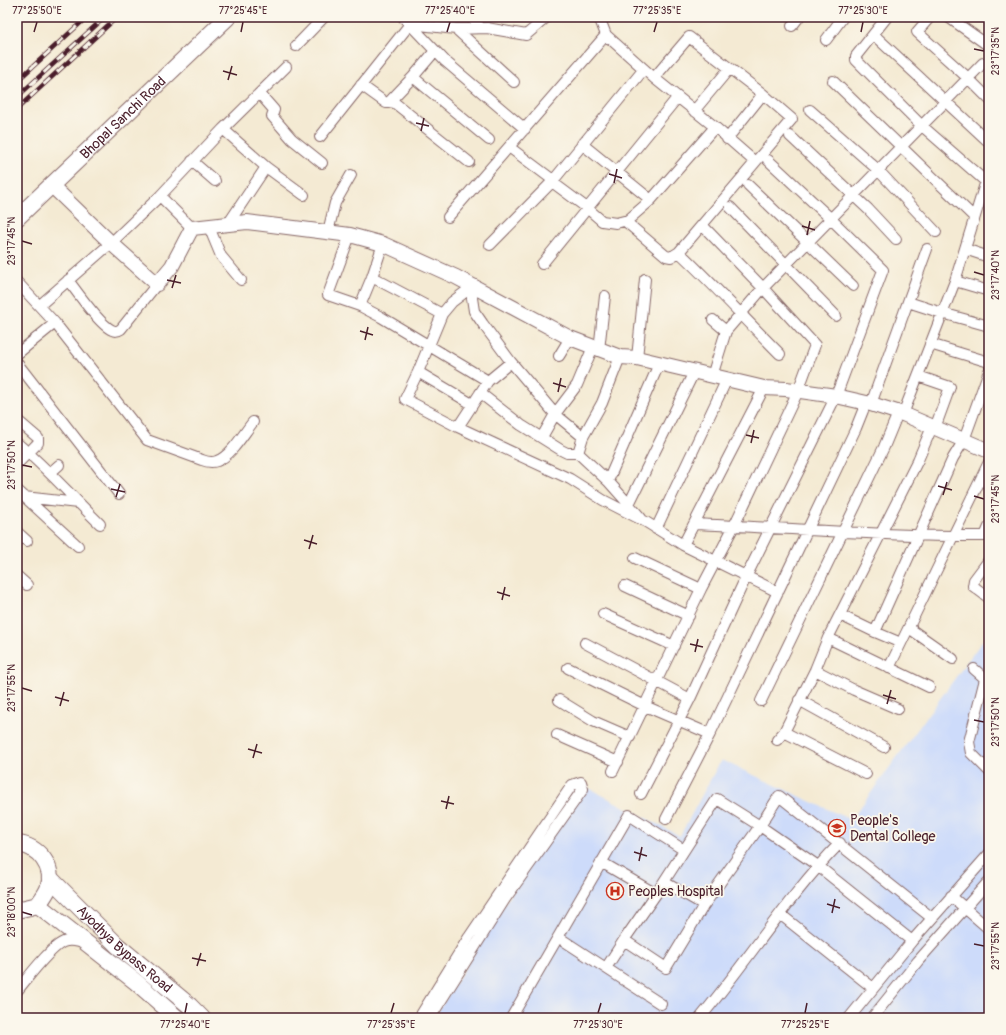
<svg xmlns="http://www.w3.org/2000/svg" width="1006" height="1035" viewBox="0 0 1006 1035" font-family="Pangolin,sans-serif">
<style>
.built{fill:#cddbfa}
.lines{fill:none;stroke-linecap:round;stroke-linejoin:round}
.street-casing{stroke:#866666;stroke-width:12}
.secondary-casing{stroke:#866666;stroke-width:16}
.primary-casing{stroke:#866666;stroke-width:18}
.street{stroke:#fff;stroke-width:10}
.secondary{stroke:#fff;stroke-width:14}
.primary{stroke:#fff;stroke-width:16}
.rail-casing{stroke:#4a1f2b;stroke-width:4.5}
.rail{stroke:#fbf7ec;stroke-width:3;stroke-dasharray:9;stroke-linecap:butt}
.ticks{fill:none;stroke:#4a1f2b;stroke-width:1.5}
.labels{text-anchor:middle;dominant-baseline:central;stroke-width:3.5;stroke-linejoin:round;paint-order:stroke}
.street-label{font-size:14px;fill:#4a1f2b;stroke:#fbf7ec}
.poi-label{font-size:14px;fill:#4a1f2b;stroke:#fbf7ec;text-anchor:start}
.neatline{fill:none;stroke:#4a1f2b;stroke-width:1.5}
.ticks-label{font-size:10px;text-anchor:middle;fill:#4a1f2b}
</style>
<rect width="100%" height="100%" fill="#fbf7ec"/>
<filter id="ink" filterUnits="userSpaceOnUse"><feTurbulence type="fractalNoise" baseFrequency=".025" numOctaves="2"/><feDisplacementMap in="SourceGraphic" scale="8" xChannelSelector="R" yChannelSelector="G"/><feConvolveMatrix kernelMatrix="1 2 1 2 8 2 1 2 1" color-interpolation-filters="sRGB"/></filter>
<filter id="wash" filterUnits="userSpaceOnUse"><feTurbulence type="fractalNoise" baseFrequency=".012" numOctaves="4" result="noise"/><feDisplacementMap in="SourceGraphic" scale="16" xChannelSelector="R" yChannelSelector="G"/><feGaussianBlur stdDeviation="0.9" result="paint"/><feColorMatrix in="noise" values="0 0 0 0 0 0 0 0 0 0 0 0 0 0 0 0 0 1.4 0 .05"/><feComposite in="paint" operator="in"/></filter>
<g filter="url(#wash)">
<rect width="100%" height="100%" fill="#f4ead3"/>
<path class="built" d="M989,632v386h-555l145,-235 101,53 41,-76 130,60z"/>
</g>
<g filter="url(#ink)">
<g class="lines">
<defs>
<path id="street" d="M403,17l42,44 80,68
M471,17l10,11
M599,17l7,18 48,43 61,49 40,35
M887,17l-31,39v4l65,65 64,56
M930,17l-13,15 51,46 21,21
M948,17l41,29
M792,26l7,-9
M456,29l31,-1 39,7 21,-18
M874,35l115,107
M826,40l17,-23
M296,46l28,-29
M435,51l-22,26 76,63
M413,77l-22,23 78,62
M833,81l141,136
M361,85l25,18h3l2,-3
M260,94l14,16 -2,6 20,23 30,24
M810,110l67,59 59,63
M694,111l35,-42
M223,129l43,38 38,28
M790,136l78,73 28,30
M320,137l90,-113 46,5 58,53
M727,139l36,-45
M582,144l69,56
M509,147l44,33
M192,161l23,20
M552,182l35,26 15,13 14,2 12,-3 23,-20 64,-73
M748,185l105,101
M160,196l32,32
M730,207l106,109
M448,217l158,-182
M625,221l41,35 5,1 8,-5 113,-133 -29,-25 -74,-57 -35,41
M228,224l38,-57
M209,227l12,29 20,24
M328,232l7,-29 16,-28
M350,235l-22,60 32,11 21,11 107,64
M490,245l62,-63 92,-113
M965,249l24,8
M679,252c35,33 67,68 101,102
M542,264l135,-166
M372,277l70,37 10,-12 21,-16
M68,280c9,12 32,45 44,50 4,2 6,1 9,-1l36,-45
M955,281l34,10
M17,282l38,41 92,117 55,20c5,2 10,3 15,1 14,-5 27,-28 36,-39
M473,286l-1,12 2,13 9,13 28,38 44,52 28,23 -5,16 30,28 33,37
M908,302l34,11 47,13
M40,305l71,-62 49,-47 63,-67 63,-62
M360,306l12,-29 11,-33
M442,314l-24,58 -13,27 53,28 112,52 33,21 43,22 37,23 95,47
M713,320l13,11
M930,344l59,18
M599,350l6,-54
M17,354l38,-31
M559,356l11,-18
M637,358l8,-79
M17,363l102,131
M418,372l54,32
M712,376l14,-45 37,-43 220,-225
M918,376l32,11 -15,41
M480,393l41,32 40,25 6,3h11
M871,404l56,-155
M903,414l52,-133 34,-110
M17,420l21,18v5l-21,21
M458,427l30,-46 23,-19
M542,437l13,-23 22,-29 16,-38
M583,437l19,-34 18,-46
M17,443c30,25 55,54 83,81
M50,473l9,-8
M608,481l51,-117
M17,490l61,56
M24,497l54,6
M629,504l65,-132
M694,524c98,4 197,13 295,12
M656,529l71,-150
M17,532l10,9
M985,536l4,-9
M683,545l81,-157
M635,558l66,31
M989,560l-15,20 -1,6 16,12
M17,576l10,9
M625,586l64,30
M603,614l71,32
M840,615l35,17
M909,628l44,31
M828,638l101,49
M585,643l105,56
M901,643l-26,-11 78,-174 11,-18 25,-69
M568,668l77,38 65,28
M889,668l100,-206
M974,669l15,13
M815,670l39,20 44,19
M985,679l-16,63 2,11 18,18
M559,700l34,21 37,16
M799,700l85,47
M761,701l123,-254 14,-34
M784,732l82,42
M557,735l61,27
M777,740l7,-8 31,-62 13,-32 90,-178 14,-33
M613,771l88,-182 33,-63 64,-135 17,-46 -52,-57 -61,-63
M641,794l49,-95 56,-122 90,-181 47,-126 -53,-52 -62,-58
M666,819l44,-85 146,-306 10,-25
M601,862l55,32
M664,882l40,23
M951,896l38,33
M780,914l93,74
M558,937l103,67
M912,941l-94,-75 -58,-40 19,-30 153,122
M606,968l18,-28 42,28 38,-63 56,-79 -43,-27 -61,95 -32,46
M17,991c9,-11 37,-49 50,-50 5,-1 12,1 18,2
M419,1018l50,-81 103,-152 9,-3 2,7 -78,110 -75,119
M511,1018l118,-203 55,35
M700,1018c48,-57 88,-122 140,-175
M849,1018l63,-77 77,-87
M872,1018l46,-57 71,-80"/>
<path id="secondary" d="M51,185l60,58 46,41 15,-18 20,-38 55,-6 103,13 33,9 73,33 114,61 50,19 17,1 127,30 22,1 50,7 35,8 32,10 86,37"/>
<g id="primary">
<path id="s1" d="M17,218l211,-201"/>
<path d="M17,844c21,1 39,24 31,45 -2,5 -7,11 -10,16"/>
<path id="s2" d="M50,878l68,68 72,60 12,12"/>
<path d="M38,905l98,77 41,36"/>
<path d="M17,910l21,-5"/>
</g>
</defs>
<use href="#street" class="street-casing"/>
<use href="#secondary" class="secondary-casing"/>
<use href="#primary" class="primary-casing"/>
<use href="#street" class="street"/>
<use href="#secondary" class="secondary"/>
<use href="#primary" class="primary"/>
<defs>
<path id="rail" d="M17,81l70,-64
M17,97l88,-80
M17,109l100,-92"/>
</defs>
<use href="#rail" class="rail-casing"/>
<use href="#rail" class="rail"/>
</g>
</g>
<path class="ticks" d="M34,32l3,-10M241,32l2,-10M447,32l3,-10M654,32l3,-10M861,32l2,-10M974,49l10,2M223,71l14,4M228,80l4,-14M416,123l13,3M421,131l3,-13M609,174l13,4M614,183l3,-14M802,226l13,4M807,235l3,-14M22,241l10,3M974,272l10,3M167,280l14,3M172,288l4,-13M360,331l13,4M365,340l3,-13M553,383l13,4M558,392l3,-14M746,435l13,3M751,443l3,-13M22,465l10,2M938,486l14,4M111,489l14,3M943,495l4,-13M974,496l10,3M116,497l4,-13M304,540l13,4M309,549l4,-14M497,592l13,4M502,600l3,-13M690,644l13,3M695,652l3,-13M22,688l10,3M883,695l13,4M55,697l14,4M887,704l4,-14M60,706l4,-14M974,720l10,2M248,749l14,4M253,758l4,-14M441,801l13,3M446,809l3,-13M634,852l13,4M639,861l3,-14M827,904l13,4M22,912l10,3M832,913l3,-14M974,944l10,2M192,958l14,3M197,966l4,-13M185,1013l2,-10M391,1013l3,-10M598,1013l3,-10M805,1013l2,-10"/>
<defs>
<symbol id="university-ring" viewBox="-11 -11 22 22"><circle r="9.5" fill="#fbf7ec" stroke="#c8321e" stroke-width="1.5"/><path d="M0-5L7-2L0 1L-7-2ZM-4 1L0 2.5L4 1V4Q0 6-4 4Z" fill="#c8321e"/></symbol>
<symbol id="hospital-ring" viewBox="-11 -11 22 22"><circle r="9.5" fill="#fbf7ec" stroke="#c8321e" stroke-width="1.5"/><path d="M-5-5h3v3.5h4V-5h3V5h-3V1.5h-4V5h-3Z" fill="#c8321e"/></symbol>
</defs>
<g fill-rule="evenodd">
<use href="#university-ring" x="827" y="818" width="20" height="20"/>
<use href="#hospital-ring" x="605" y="881" width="20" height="20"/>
</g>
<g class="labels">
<g class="street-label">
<text stroke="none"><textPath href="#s1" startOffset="146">Bhopal Sanchi Road</textPath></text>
<text stroke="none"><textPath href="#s2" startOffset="103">Ayodhya Bypass Road</textPath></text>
</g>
<g class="poi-label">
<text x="850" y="820">People's<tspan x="850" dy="16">Dental College</tspan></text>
<text x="628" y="891">Peoples Hospital</text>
</g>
</g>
<rect width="1006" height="1035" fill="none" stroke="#fbf7ec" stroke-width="44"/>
<rect x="22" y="22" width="962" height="991" class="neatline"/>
<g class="ticks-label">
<text x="37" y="14">77°25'50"E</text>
<text x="243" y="14">77°25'45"E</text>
<text x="450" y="14">77°25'40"E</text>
<text x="657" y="14">77°25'35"E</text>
<text x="863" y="14">77°25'30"E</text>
<text transform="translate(995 51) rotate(-90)" y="4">23°17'35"N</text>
<text transform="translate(11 241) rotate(-90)" y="4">23°17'45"N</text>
<text transform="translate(995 275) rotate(-90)" y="4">23°17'40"N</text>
<text transform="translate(11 465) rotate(-90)" y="4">23°17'50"N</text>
<text transform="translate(995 499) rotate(-90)" y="4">23°17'45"N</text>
<text transform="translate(11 688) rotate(-90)" y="4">23°17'55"N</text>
<text transform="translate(995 722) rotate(-90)" y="4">23°17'50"N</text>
<text transform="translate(11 912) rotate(-90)" y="4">23°18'00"N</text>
<text transform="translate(995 946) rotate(-90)" y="4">23°17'55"N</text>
<text x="185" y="1028">77°25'40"E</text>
<text x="391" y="1028">77°25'35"E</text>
<text x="598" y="1028">77°25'30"E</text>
<text x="805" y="1028">77°25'25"E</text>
</g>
</svg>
